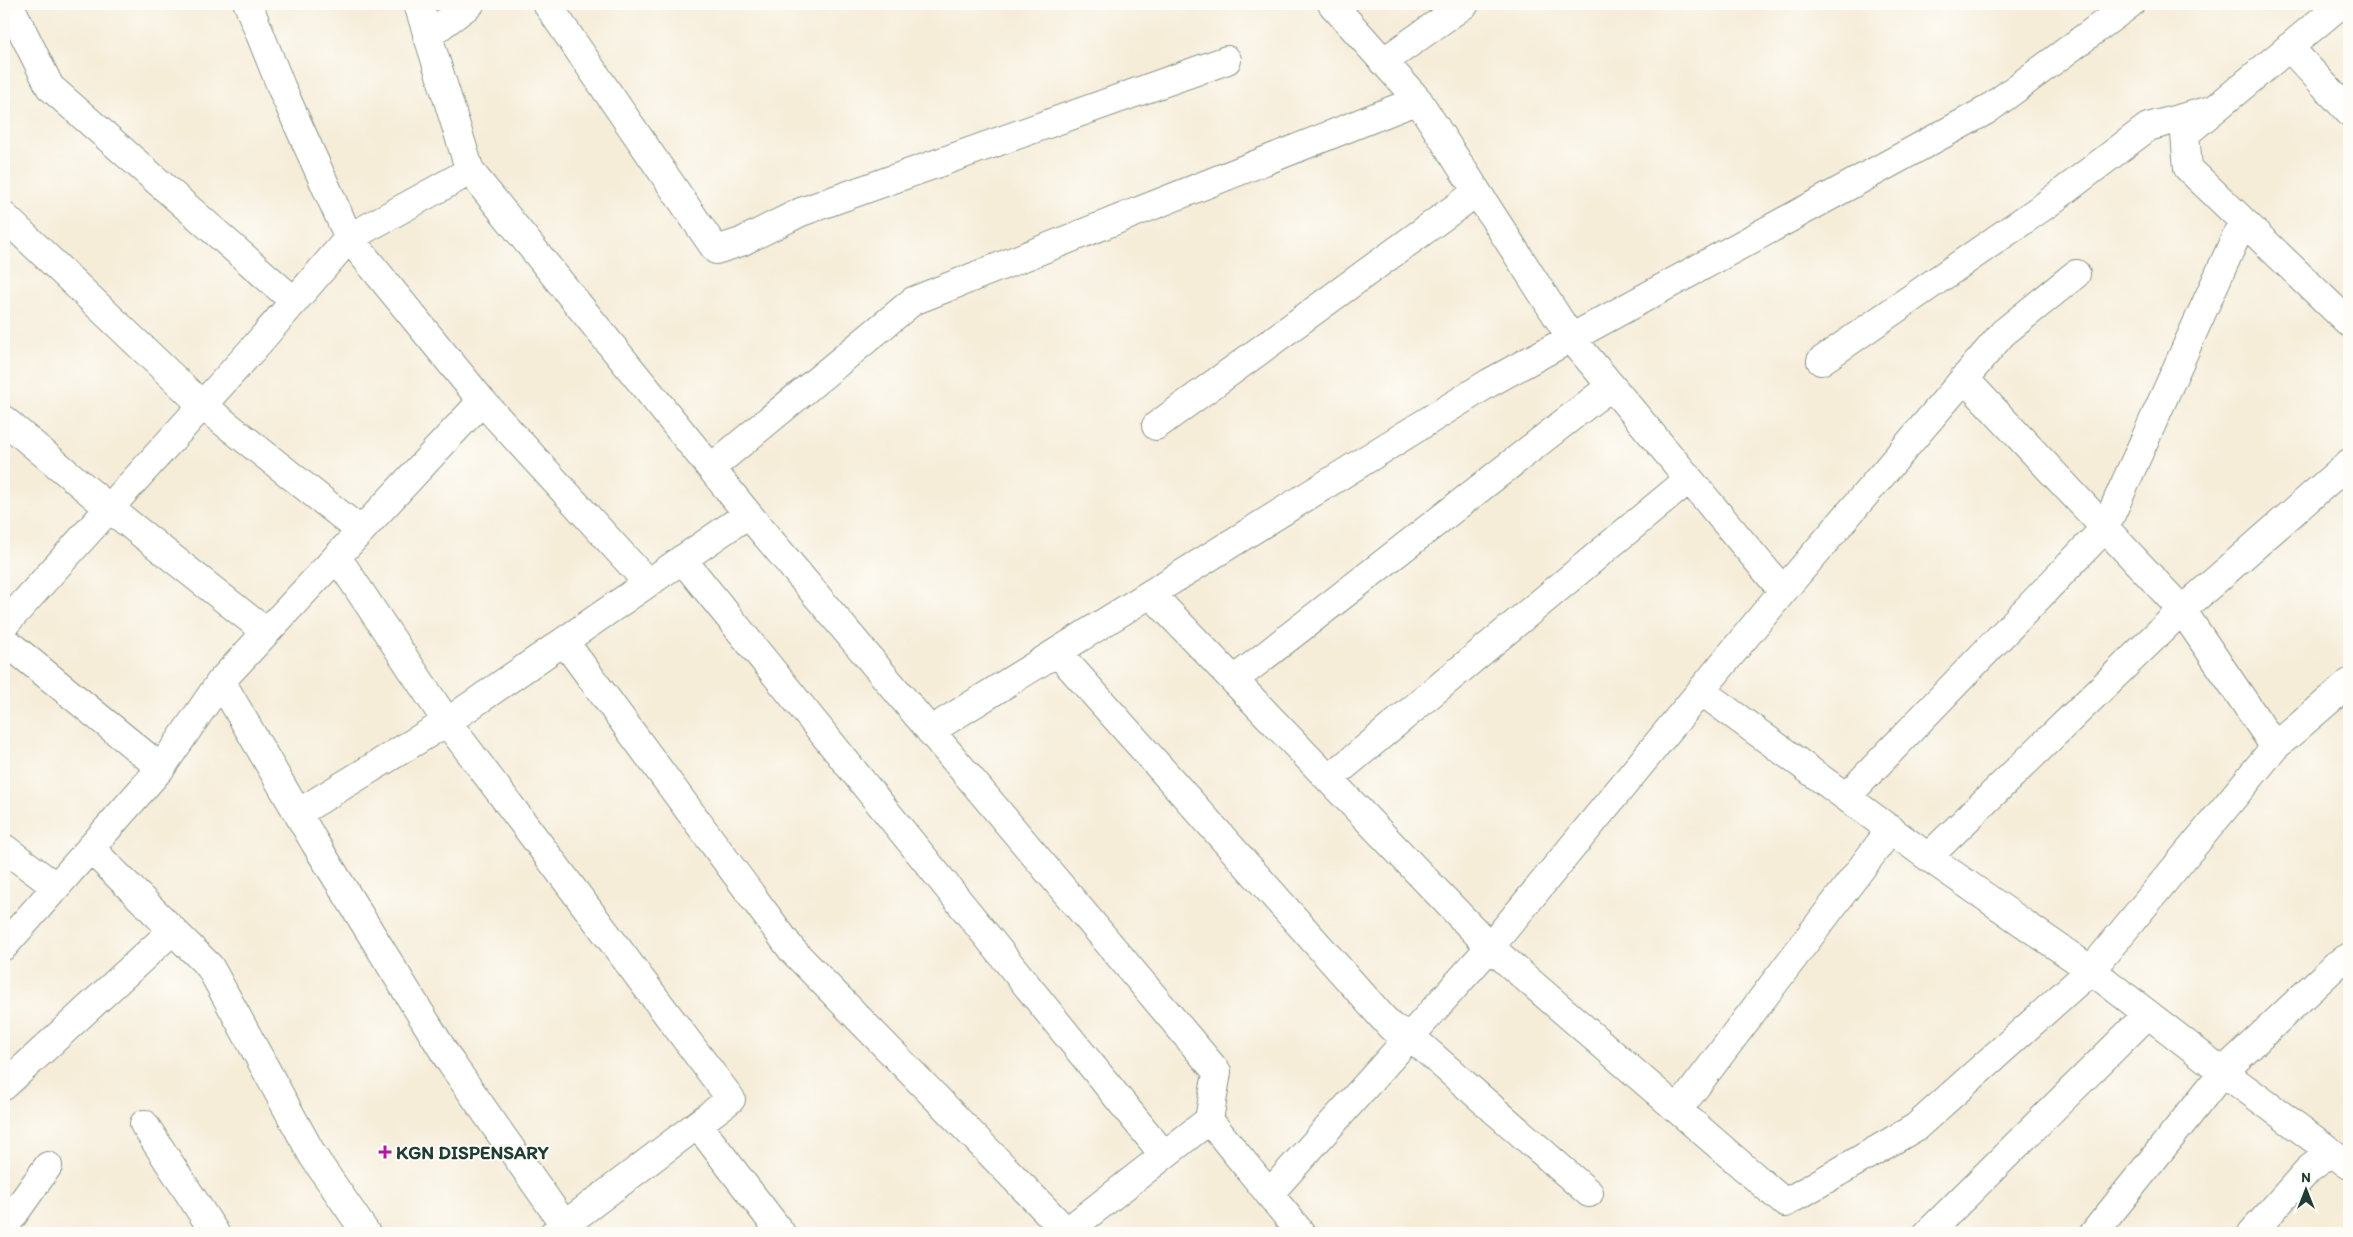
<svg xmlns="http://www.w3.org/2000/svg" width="2353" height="1237" viewBox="0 0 2353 1237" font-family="Itim,sans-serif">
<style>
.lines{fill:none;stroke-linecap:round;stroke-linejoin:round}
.minor-casing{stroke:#8a9586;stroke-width:30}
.minor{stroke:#fff;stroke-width:28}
.poi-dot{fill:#b5179e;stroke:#fdfcf7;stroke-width:2}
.labels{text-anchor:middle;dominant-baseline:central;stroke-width:4;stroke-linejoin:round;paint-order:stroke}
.poi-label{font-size:19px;font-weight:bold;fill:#1f3d34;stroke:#fdfcf7;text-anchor:start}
</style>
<rect width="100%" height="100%" fill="#fdfcf7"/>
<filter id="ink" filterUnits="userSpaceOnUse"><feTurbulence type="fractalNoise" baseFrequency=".02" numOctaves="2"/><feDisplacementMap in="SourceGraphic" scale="10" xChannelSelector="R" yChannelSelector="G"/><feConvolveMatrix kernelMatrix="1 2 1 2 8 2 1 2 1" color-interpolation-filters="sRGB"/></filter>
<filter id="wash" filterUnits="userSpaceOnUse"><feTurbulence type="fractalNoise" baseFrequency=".0096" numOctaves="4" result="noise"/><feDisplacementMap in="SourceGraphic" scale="20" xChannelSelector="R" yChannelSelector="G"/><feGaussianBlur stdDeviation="1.12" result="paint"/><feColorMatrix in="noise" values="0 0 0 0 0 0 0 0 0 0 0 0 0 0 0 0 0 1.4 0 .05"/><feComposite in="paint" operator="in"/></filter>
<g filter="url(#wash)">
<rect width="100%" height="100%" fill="#f6edd9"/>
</g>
<g filter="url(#ink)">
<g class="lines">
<defs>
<path id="minor" d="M9,4l41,83 244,214
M248,4l34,85 67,149 133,163 166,182
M418,4l52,167 278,343 469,558 -8,48 -144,113
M547,4l169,246 25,-8 60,-30 426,-152
M1332,4l86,96 153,238 212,253
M2341,4l-156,130 3,34 161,155
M427,36l43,-32
M2289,47l60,65
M1383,62l82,-58
M4,216l198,189 159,126
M1821,361l226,-157 101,-77 67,-18
M1964,378l218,232 93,137
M4,420l105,88 157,124
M1156,426l321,-234
M711,468l202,-167 505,-201
M337,557l110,165 284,377 -177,134
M682,559l482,596
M1151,594l339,353 295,256 131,-76 175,-157 184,-223 74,-64
M4,625l249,-276 96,-111 121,-67
M4,640l157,128
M564,641l228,309 275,282
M1057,652l334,375 19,9 179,157
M1234,680l377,-294
M221,681l94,162 136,220 119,170
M1701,691l227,166 163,113 132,102 126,93
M930,731l559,-348 498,-273 143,-106
M1329,779l360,-300
M1846,797l259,-269 138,-307
M298,813l149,-91 301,-208
M4,848l52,39
M90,848l120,119 103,189 53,77
M1928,857l254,-247 167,-147
M4,946l157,-178 60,-87 261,-280
M4,1086l169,-156
M1678,1110l213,-281
M1209,1120l92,113
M144,1124l71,109
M698,1125l83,108
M1269,1194l221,-247 293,-356 220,-258 73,-59
M4,1228l44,-62
M1928,1233l220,-219
M2094,1233l129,-161 113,-107 13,-8
M2252,1233l56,-63 23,-18"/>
</defs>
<use href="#minor" class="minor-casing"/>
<use href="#minor" class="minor"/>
</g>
</g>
<path class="poi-dot" d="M382.5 1144.5h5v5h5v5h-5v5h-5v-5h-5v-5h5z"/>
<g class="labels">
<g class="poi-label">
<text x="396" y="1152">KGN DISPENSARY</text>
</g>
</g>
<rect width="2353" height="1237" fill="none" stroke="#fdfcf7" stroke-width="20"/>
<g transform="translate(2306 1190)" stroke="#fdfcf7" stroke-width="4" paint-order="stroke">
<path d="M0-4L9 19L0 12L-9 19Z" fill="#1f3d34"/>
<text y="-8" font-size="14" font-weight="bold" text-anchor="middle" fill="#1f3d34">N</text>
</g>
</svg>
